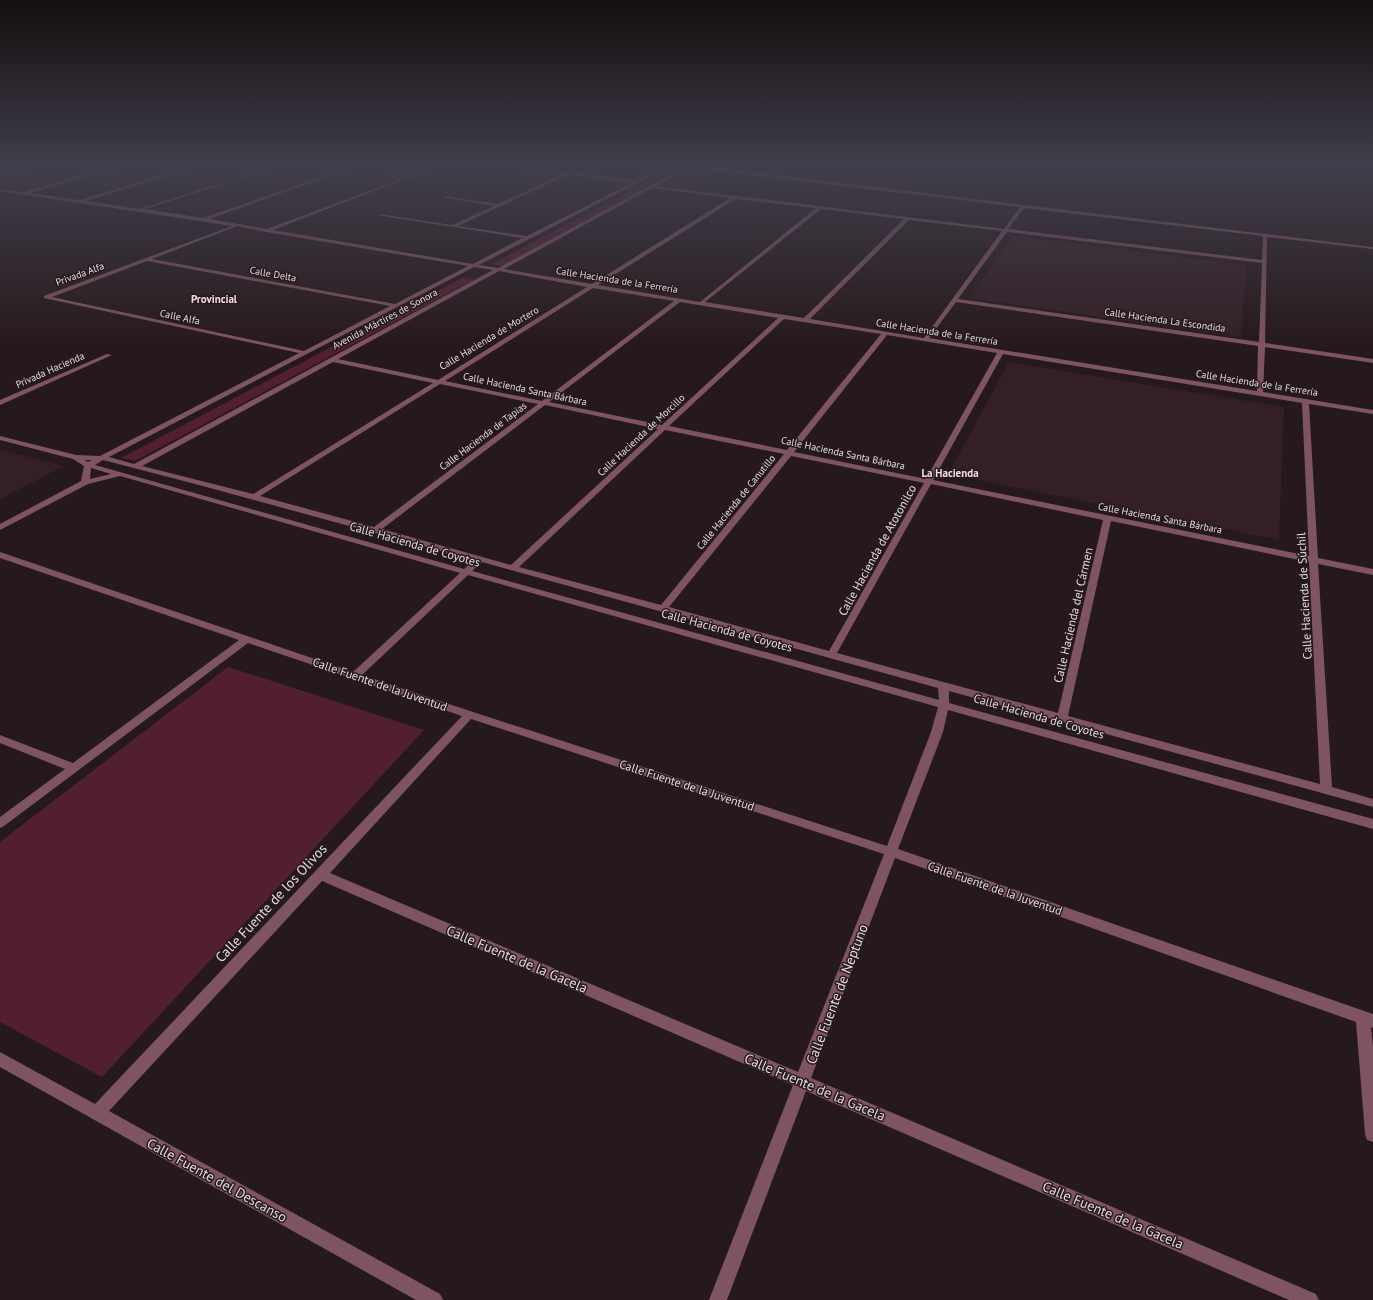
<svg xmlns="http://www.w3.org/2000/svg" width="1373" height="1300" viewBox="0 0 1373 1300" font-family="'PT Sans',sans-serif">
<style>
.built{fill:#331f25}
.green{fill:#521f31}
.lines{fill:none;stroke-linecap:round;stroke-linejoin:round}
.minor{fill:#7d5460;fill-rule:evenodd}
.labels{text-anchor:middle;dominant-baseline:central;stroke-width:3;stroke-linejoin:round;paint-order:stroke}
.far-street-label{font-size:10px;fill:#e4dadc;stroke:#26191c}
.far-neighbourhood-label{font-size:11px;font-weight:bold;fill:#f1dde2;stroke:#26191c}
.street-label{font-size:12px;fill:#e4dadc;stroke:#26191c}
.near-street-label{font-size:14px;fill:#e4dadc;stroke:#26191c}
</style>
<rect width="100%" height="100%" fill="#26191c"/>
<path class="built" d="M1013,236l234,29 -6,72 -272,-39z
M1009,362l275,45 -5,133 -331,-66z
M0,449l64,17 -64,33z"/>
<path class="green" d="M671,170l8,1 -176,95 -12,-2z
M464,277l11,2 -340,182 -14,-3z
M228,667l196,63 -322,347 -102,-55v-180z"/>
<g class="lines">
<path class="minor" d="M37,165h7l-44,12v-2z
M119,165h7l-96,28 49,7 118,-35h7l-118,36 54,8 137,-44h6l-138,44 58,9 153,-53h6l-153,54 58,10 149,-56 -54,-8h12l46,6 16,-6h6l-169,65 200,34 49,-26 -145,-23 2,-1 73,11 42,-19 -49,-8 -2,-2 55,8 65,-30 -57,-7 -1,-2 130,15 30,-15h5l-32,18 -159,82 19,3 187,-101 -12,-2h21l679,82v2l-106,-12 -2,106 108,16v4l-108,-16 -2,45 110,18v4l-64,-10 9,154 55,11v6l-55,-11 14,223 41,12v8l-424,-116v12l424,116v10l-425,-119 -5,22 -45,117 475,165v14l-2,-1 2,20v95l-6,-2 -2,-6 -9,-112 -461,-164 -84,220 505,216 3,6h-30l-483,-209 -79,209h-18l84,-215 -471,-204 -213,230 331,183 3,6h-27l-416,-233v-15l95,52 367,-388 -214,-73 -244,183 -4,2v-11l65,-48 -65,-26v-8l73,28 166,-123 -239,-82v-6l353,120 107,-99 -340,-97 -32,8 -88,46v-6l81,-43 3,-15 -11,-7 -73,-19v-4l76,19 24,1 199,-103 -255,-55v-2l188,-70 -232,-35v-2l24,3zM690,168l330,39 -16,22 -348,-43zM568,175l63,8 -104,53 -69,-10zM652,188l78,10 -138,86 -88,-15zM736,199l80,9 -116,94 -102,-17zM1024,208l239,28 -1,24 -254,-31zM821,209l83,10 -100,99 -99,-16zM909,220l93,11 -78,107 -114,-19zM237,226l29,6 202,34 -73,38 -243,-45zM1007,232l255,31 -3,79 -301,-43zM147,261l243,45 -86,45 -252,-54zM474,267l19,3 -359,194 -25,-7zM499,271l88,16 -149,93 -100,-21zM593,288l81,13 -132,100 -97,-20zM680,302l98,16 -116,107 -113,-23zM956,302l302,44 -1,45 -328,-53zM784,319l97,15 -94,116 -118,-24zM887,335l110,18 -71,126 -132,-27zM1003,354l299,49 7,153 -376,-76zM333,362l100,21 -180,111 -111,-28zM440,384l98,20 -164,123 -114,-31zM545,405l113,24 -147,136 -129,-36zM665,430l119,24 -123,151 -142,-38zM791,456l133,27 -95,168 -160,-44zM85,460h7l-4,2zM103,460l96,25 275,75 -10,9 -369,-104zM91,468l20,6 -21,5zM931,484l172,36 -45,193 -221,-60zM1111,521l198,41 11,222 -252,-68zM482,562l456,126 1,12 -467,-129zM468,575l470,132 -7,25 -44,114 -414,-134 -111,-37zM471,719l413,135 -86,218 -468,-199z
M107,354l5,1 -112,50v-5z"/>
</g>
<linearGradient id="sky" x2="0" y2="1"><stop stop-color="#150e0f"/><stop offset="0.48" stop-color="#413e4b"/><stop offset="1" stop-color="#413e4b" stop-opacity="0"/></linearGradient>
<rect width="1373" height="347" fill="url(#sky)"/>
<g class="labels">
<g class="far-street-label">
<text transform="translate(80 274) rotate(-20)">Privada Alfa</text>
<text transform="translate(273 274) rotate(10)">Calle Delta</text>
<text transform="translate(617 280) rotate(9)">Calle Hacienda de la Ferrería</text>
<text transform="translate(180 317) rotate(12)">Calle Alfa</text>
<text transform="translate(385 319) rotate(-28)">Avenida Mártires de Sonora</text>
<text transform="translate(1165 320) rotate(8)">Calle Hacienda La Escondida</text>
<text transform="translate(937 332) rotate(9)">Calle Hacienda de la Ferrería</text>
<text transform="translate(489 338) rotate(-31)">Calle Hacienda de Mortero</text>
<text transform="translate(50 370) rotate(-24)">Privada Hacienda</text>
<text transform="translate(1257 383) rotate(9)">Calle Hacienda de la Ferrería</text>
<text transform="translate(525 389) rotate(12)">Calle Hacienda Santa Bárbara</text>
<text transform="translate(641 435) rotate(-43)">Calle Hacienda de Morcillo</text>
<text transform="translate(483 436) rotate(-37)">Calle Hacienda de Tapias</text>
<text transform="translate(843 453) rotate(12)">Calle Hacienda Santa Bárbara</text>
<text transform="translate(736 502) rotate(-51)">Calle Hacienda de Canutillo</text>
<text transform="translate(1160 518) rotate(11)">Calle Hacienda Santa Bárbara</text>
</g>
<g class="far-neighbourhood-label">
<text x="214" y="299">Provincial</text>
<text x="950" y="473">La Hacienda</text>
</g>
<g class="street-label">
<text transform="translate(415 544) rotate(16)">Calle Hacienda de Coyotes</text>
<text transform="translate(877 550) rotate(-61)">Calle Hacienda de Atotonilco</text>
<text transform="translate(1304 596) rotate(-93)">Calle Hacienda de Súchil</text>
<text transform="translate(1073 615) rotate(-77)">Calle Hacienda del Cármen</text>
<text transform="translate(727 630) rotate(15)">Calle Hacienda de Coyotes</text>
<text transform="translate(380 684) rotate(19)">Calle Fuente de la Juventud</text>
<text transform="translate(1039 716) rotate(16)">Calle Hacienda de Coyotes</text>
<text transform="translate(687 785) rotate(18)">Calle Fuente de la Juventud</text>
<text transform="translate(995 888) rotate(19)">Calle Fuente de la Juventud</text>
</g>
<g class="near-street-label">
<text transform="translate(271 903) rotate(-47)">Calle Fuente de los Olivos</text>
<text transform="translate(517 959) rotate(23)">Calle Fuente de la Gacela</text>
<text transform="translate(837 994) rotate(-69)">Calle Fuente de Neptuno</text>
<text transform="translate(815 1087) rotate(23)">Calle Fuente de la Gacela</text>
<text transform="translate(217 1180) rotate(29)">Calle Fuente del Descanso</text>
<text transform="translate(1113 1215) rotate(23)">Calle Fuente de la Gacela</text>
</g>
</g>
</svg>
